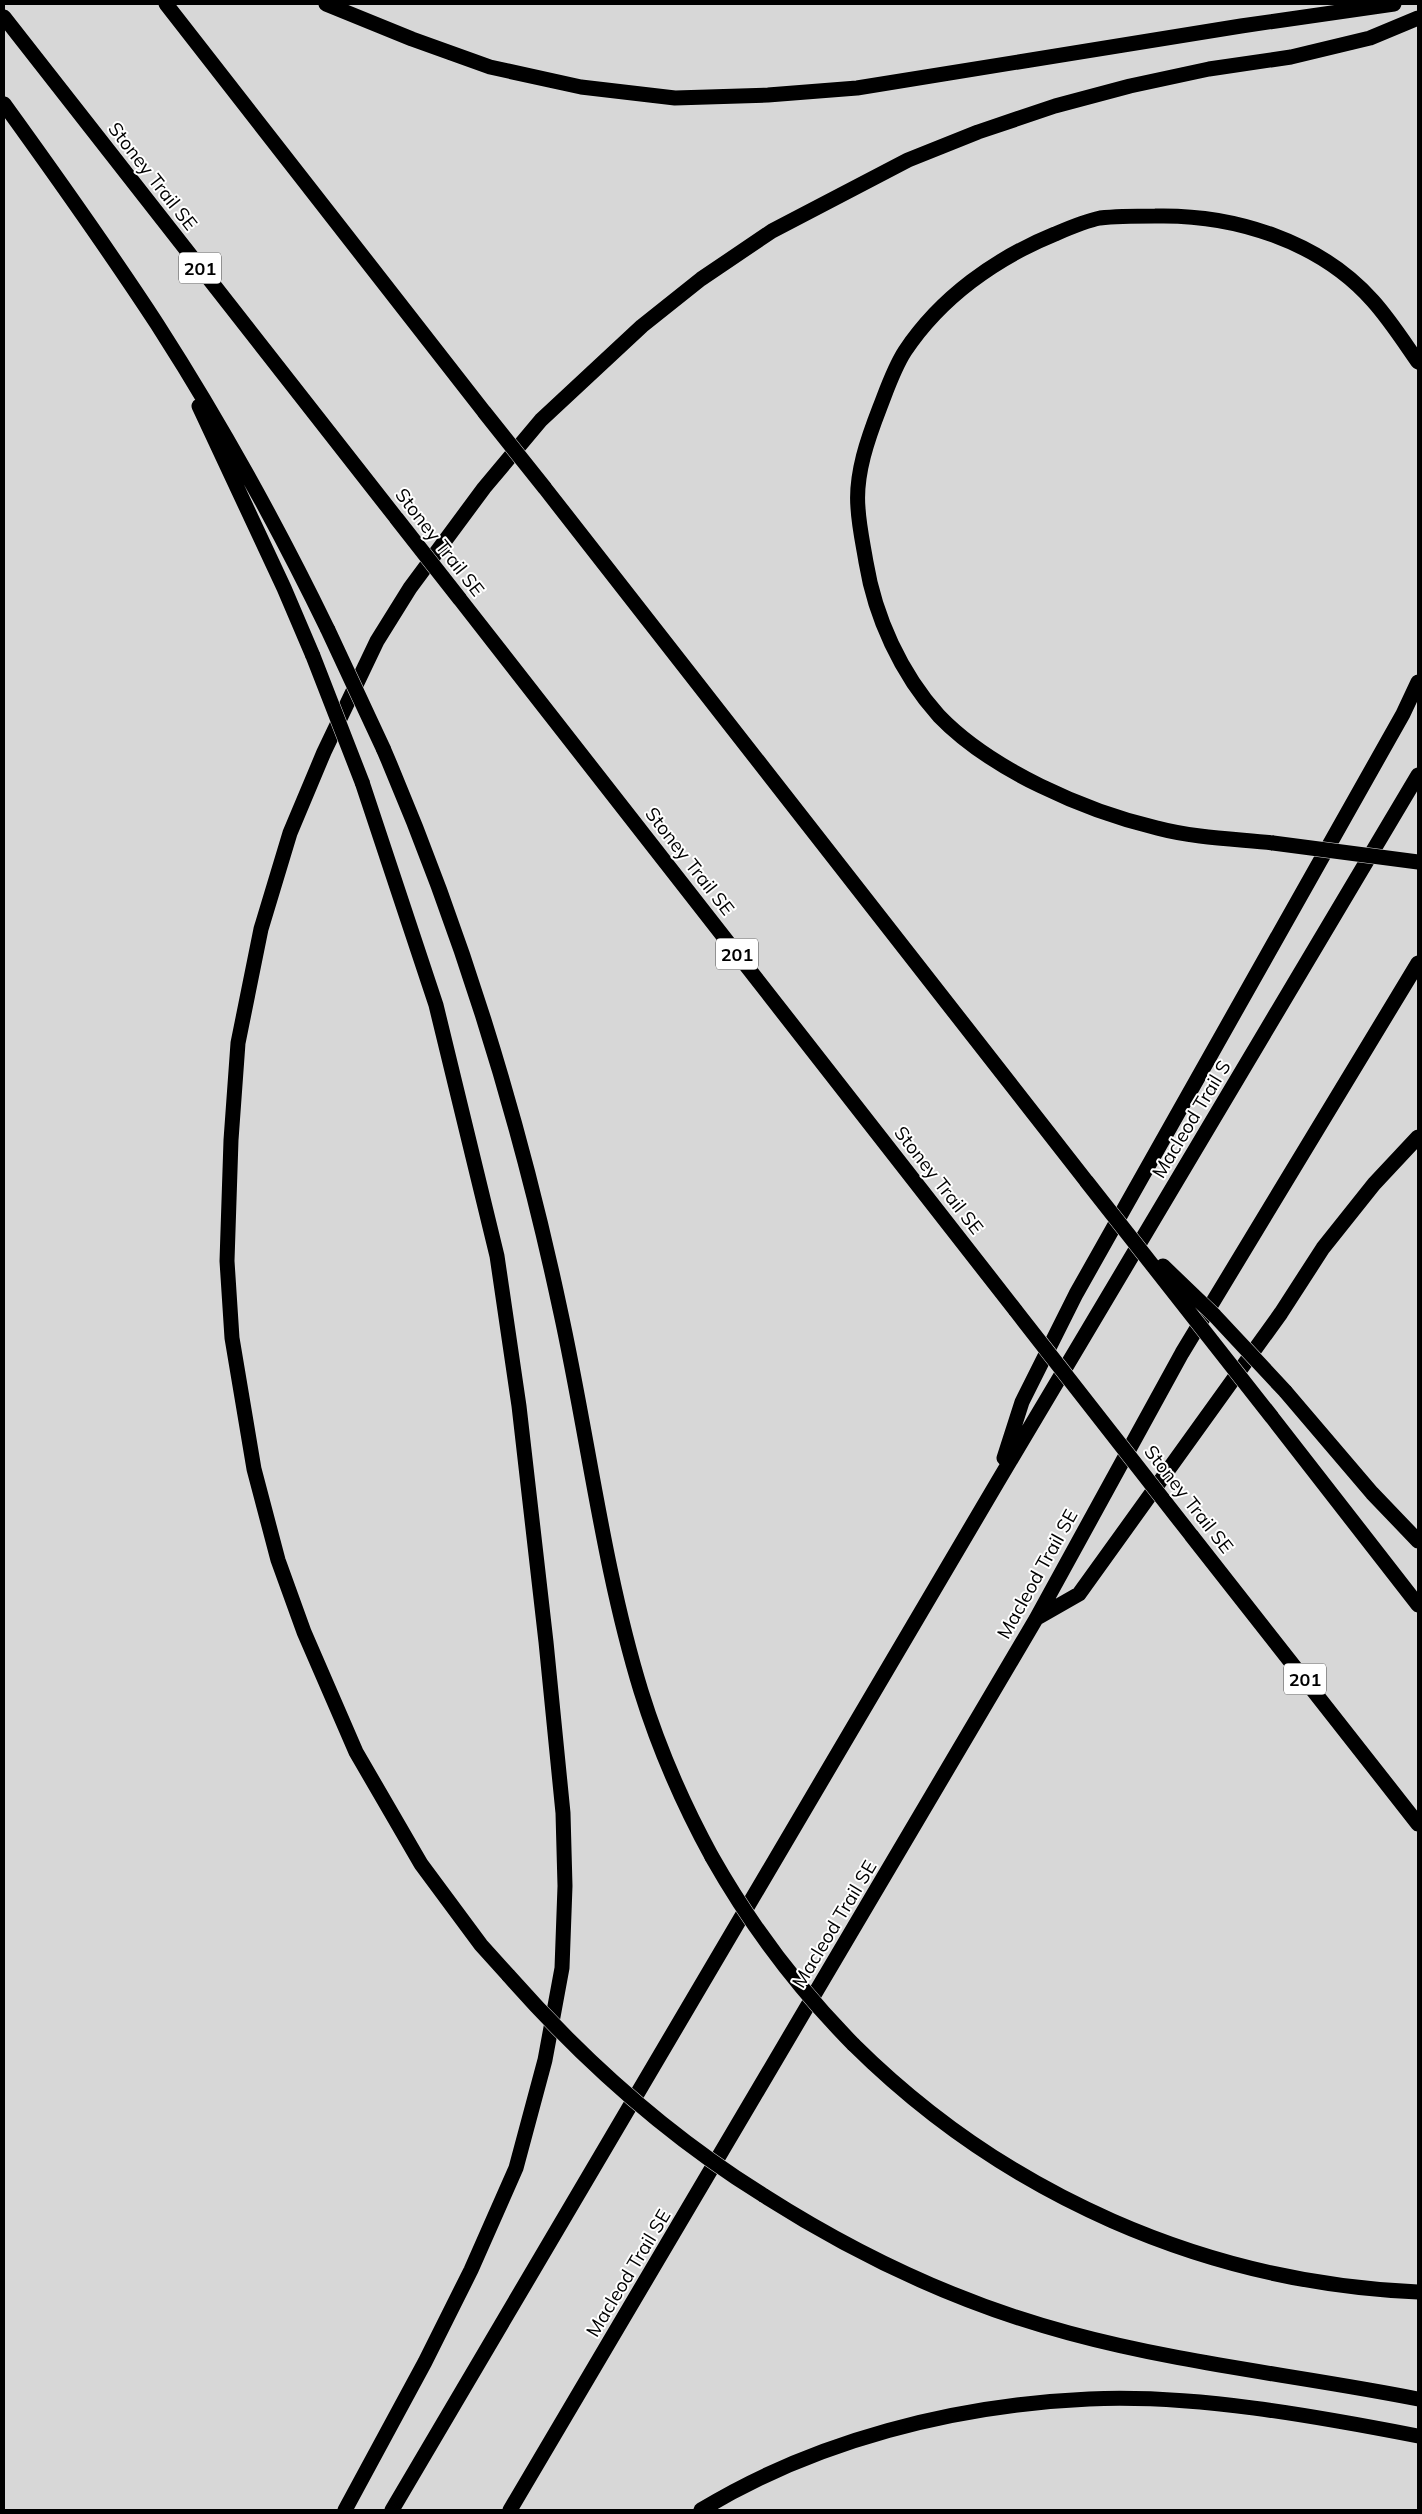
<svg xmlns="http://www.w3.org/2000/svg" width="1422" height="2514" viewBox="0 0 1422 2514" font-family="Mulish,sans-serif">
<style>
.green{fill:#d7d7d7}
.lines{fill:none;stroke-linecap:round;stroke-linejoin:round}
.highway-casing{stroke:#dbdbdb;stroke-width:16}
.highway{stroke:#000;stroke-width:15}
.highway-bridge-casing{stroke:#dbdbdb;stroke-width:16;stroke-linecap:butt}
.highway-bridge{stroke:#000;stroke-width:15}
.labels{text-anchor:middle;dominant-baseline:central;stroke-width:4;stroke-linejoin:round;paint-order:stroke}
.shield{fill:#fff;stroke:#4c4c4c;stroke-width:1}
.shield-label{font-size:18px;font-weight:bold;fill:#000}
.street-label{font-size:19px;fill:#000;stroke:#fff}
</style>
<rect width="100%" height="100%" fill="#fff"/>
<path class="green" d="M4,4h1414v2506h-1414z"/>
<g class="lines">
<defs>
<path id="highway" d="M166,4l319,409
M326,4l86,35 78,28 91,20 94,11 93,-3 89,-7 384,-62 153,-22
M4,17l393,502
M4,104c52,72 104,145 153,220 63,98 120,201 171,306
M199,406l85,182 29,68
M544,487l543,695
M459,598l557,713
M383,748c78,181 136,369 177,561 28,127 43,258 81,382 18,58 42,113 71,166
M1273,843c-38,-4 -78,-5 -116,-15 -72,-17 -166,-58 -218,-112 -38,-42 -64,-99 -73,-154 -3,-18 -7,-36 -8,-54 -3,-34 10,-70 22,-101 7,-18 14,-39 25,-56 36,-54 91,-93 150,-117 14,-6 30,-13 45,-16 18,-2 37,-2 55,-2 79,-2 165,25 218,85 17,19 31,41 45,61
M1285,1391l87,102 46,48
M1271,1416l147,189
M1004,1458l18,-56 54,-108 327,-580 15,-32
M1191,1535l227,289
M1037,1618l42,-24 202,-281 42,-65 51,-64 44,-47
M509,1976l-28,-31 -60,-81 -65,-112 -52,-120 -26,-72 -24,-91 -22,-131 -5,-77 4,-121 7,-97 23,-114 29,-96 34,-81 53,-111 33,-53 74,-100 57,-68 101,-94 59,-47 71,-48 136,-71 70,-28 77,-26 75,-20 79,-17 82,-12 79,-19 48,-20
M853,2044c151,150 352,239 565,248
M763,2195c94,60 197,109 306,138 114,31 233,43 349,66
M345,2510l80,-148 46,-92 45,-102 29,-108 17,-92 3,-82 -2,-73 -17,-171 -27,-236 -22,-150 -61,-251 -74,-223
M392,2510l605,-1027 421,-708
M510,2510l526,-891 146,-266 236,-390
M701,2510c115,-70 255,-105 388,-111 105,-5 226,17 329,37"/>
</defs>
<use href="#highway" class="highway-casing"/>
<use href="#highway" class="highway"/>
<defs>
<path id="highway-bridge" d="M485,413l59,74
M397,519l62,79
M328,630l55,118
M313,656l49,126
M1273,843l145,19
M1087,1182l184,234
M1163,1266l52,50 70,75
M1016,1311l175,224
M712,1857c39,69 86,131 141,187
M509,1976c74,84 159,160 254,219"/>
</defs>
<use href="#highway-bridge" class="highway-bridge-casing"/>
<use href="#highway-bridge" class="highway-bridge"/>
</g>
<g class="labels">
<g class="shield">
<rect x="179" y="252.5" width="42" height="31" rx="4"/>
<rect x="716" y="938.5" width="42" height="31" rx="4"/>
<rect x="1284" y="1663.5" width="42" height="31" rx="4"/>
</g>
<g class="shield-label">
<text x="200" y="268">201</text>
<text x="737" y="954">201</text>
<text x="1305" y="1679">201</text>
</g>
<g class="street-label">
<text transform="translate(153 176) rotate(52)">Stoney Trail SE</text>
<text transform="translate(440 542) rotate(52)">Stoney Trail SE</text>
<text transform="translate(690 861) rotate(52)">Stoney Trail SE</text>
<text transform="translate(1191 1119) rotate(-59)">Macleod Trail S</text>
<text transform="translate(939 1180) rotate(52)">Stoney Trail SE</text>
<text transform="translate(1189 1499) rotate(52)">Stoney Trail SE</text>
<text transform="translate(1037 1574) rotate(-61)">Macleod Trail SE</text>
<text transform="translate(834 1924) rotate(-59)">Macleod Trail SE</text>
<text transform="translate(628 2273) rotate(-59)">Macleod Trail SE</text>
</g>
</g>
<rect width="1422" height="2514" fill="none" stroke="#000000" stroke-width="10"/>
</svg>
